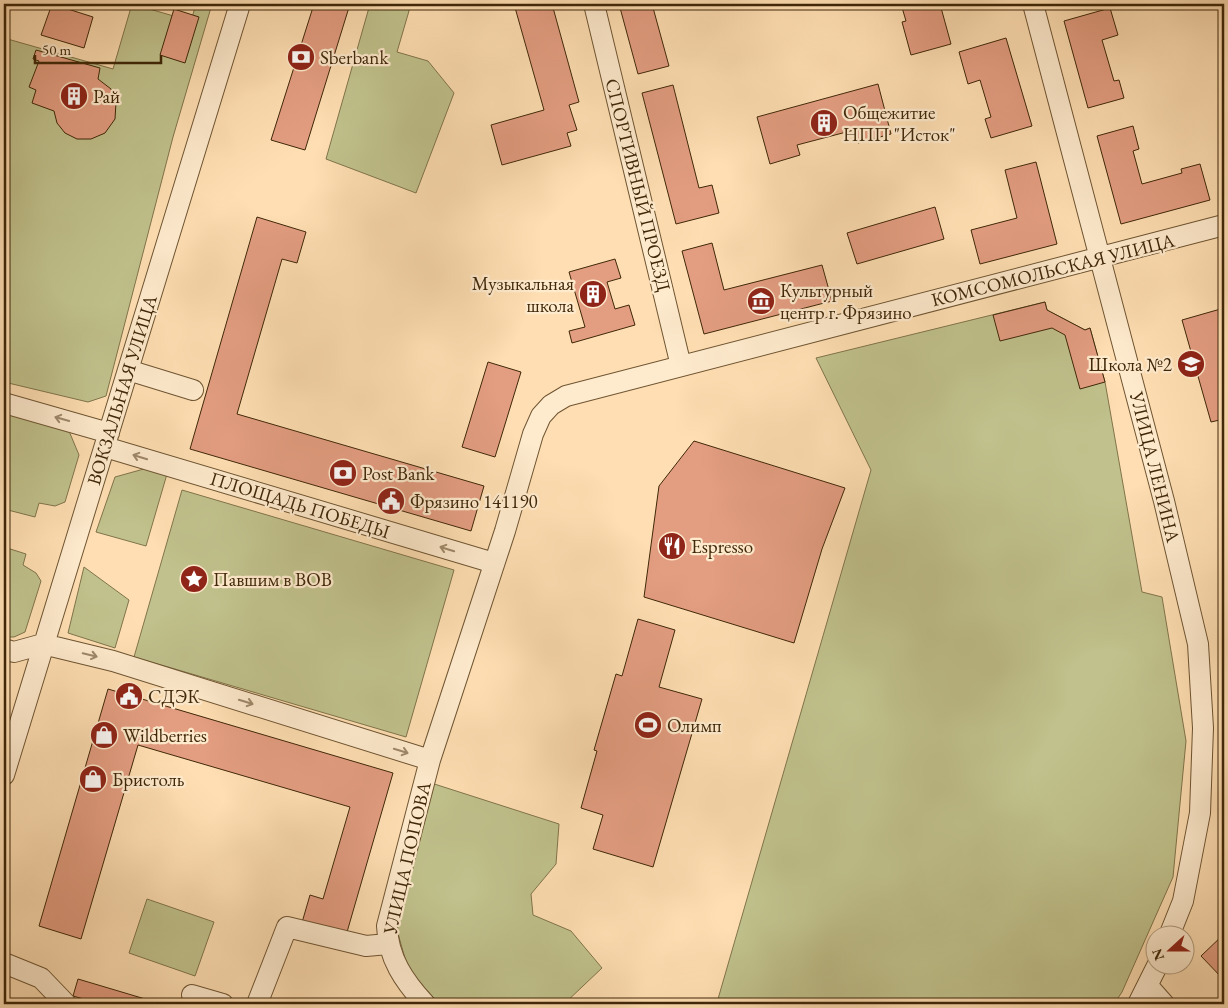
<svg xmlns="http://www.w3.org/2000/svg" width="1228" height="1008" viewBox="0 0 1228 1008" font-family="'EB Garamond',serif">
<style>
.green{fill:#c0c18c;stroke:#80744a}
.building{fill:#e39d81;stroke:#3f2708}
.lines{fill:none;stroke-linecap:round;stroke-linejoin:round}
.minor-casing{stroke:#6f5532;stroke-width:22}
.minor{stroke:#feeacd;stroke-width:20}
.oneway{stroke:#9e886a}
.labels{text-anchor:middle;dominant-baseline:central;stroke-width:4.5;stroke-linejoin:round;paint-order:stroke}
.poi-label{font-size:19px;fill:#3f2708;stroke:#feeacd;text-anchor:start}
.street-label{font-size:19px;fill:#3f2708;stroke:#feeacd}
</style>
<rect width="100%" height="100%" fill="#fedeb2"/>
<filter id="stains"><feTurbulence type="fractalNoise" baseFrequency=".004" numOctaves="4"/><feColorMatrix values="0 0 0 0 .2 0 0 0 0 .09 0 0 0 0 .02 0 0 0 .5 -.17"/></filter>
<radialGradient id="worn" r=".72"><stop offset=".6" stop-color="#630" stop-opacity="0"/><stop offset="1" stop-color="#630" stop-opacity=".3"/></radialGradient>
<path class="green" d="M132,4l59,17 5,-17h16l-39,133 -67,259 -18,6 -84,-20v-344l109,31z
M370,4h41l-14,48 31,9 26,32 -38,100 -90,-34z
M1045,302l2,8 38,20 5,-2 15,54 37,210 20,5 24,144 -13,136 -51,115 -8,12h-401l5,-5 153,-529 -55,-112z
M4,411l65,20 10,24 -14,47 -10,4 -16,-3 -4,14 -31,-8z
M151,467l16,7 -21,72 -50,-14 19,-55z
M182,490l272,80 -48,167 -272,-80z
M4,547l22,7 -3,11 13,8 5,8 -16,51 -11,5h-10z
M84,567l45,33 -14,48 -47,-15z
M425,781l134,43 -3,40 -25,30 2,21 38,16 31,37 -38,36h-125l-31,-35 -11,-39z
M147,899l67,23 -19,54 -66,-23z"/>
<path class="building" d="M52,4l41,13 -9,31 -43,-13z
M314,4h36l-45,146 -34,-10z
M514,4h38l27,98 -10,3 8,25 -10,3 4,13 -69,19 -11,-40 53,-15z
M619,4h33l17,62 -31,8z
M901,4h39l11,40 -40,11 -9,-33 4,-1z
M1110,8l8,27 -16,5 12,41 5,-1 5,18 -36,10 -24,-87z
M174,9l25,8 -14,46 -25,-8z
M1006,38l26,88 -41,12 -6,-19 6,-2 -11,-37 -12,4 -9,-32z
M36,50l64,18 -2,11 13,10 5,13 -1,17 -10,14 -14,6h-14l-12,-6 -8,-10 -3,-12 -22,-8 4,-13 -7,-3 10,-26 -6,-2z
M878,84l13,50 -33,9 -4,-13 -57,15 3,10 -30,9 -13,-47z
M673,85l26,103 13,-3 7,28 -43,11 -34,-131z
M1133,126l6,23 -6,2 9,33 40,-11 -1,-4 19,-5 10,36 -89,24 -24,-88z
M1036,162l21,82 -77,20 -9,-34 46,-12 -12,-48z
M935,207l9,32 -87,25 -10,-31z
M257,217l49,15 -9,31 -15,-4 -45,155 247,72 -13,45 -281,-82z
M712,243l12,47 98,-25 10,36 -128,33 -22,-83z
M615,259l6,19 -14,4 8,27 14,-4 6,20 -63,18 -3,-12 16,-4 -16,-55z
M1045,302l2,8 38,20 5,-2 15,54 -25,7 -15,-54 -13,-7 -52,13 -7,-26z
M1224,308v111l-13,3 -29,-102z
M488,362l33,10 -26,85 -33,-10z
M694,441l151,47 -23,61 -28,94 -150,-46 15,-111z
M638,619l37,11 -16,57 43,12 -49,168 -60,-18 10,-34 -22,-7 16,-57 -3,-1 22,-76 6,2z
M108,689l285,84 -48,166 -44,-13 9,-31 13,4 27,-92 -212,-62 -57,194 -42,-13z
M1224,934v46l-23,-24z
M78,979l84,25h-61l-28,-8z"/>
<g class="lines">
<defs>
<path id="minor" d="M594,4l87,362
M1033,4l131,497 34,143 5,84 -3,85 -17,88 -14,35
M128,370l65,20
M4,403l105,30
M105,447l389,116
M4,649l10,3 29,-8 70,17 317,99
M4,775l236,-771
M4,963l37,15 25,26
M1149,987l15,17
M192,995l31,9
M257,1004l30,-77 79,19 22,-2
M425,1004c-21,-23 -37,-46 -38,-78l43,-166 75,-229 28,-97 8,-18 10,-11 15,-9 658,-171
M1138,1004l19,-38"/>
</defs>
<use href="#minor" class="minor-casing"/>
<use href="#minor" class="minor"/>
</g>
<defs><path id="oneway-shaft" d="M-6 0H5M1.5-3L5.5 0L1.5 3" fill="none" stroke-width="1.6" stroke-linecap="round" stroke-linejoin="round" transform="scale(1.25)"/></defs>
<g class="oneway">
<use href="#oneway-shaft" transform="translate(62 419) rotate(-164)"/>
<use href="#oneway-shaft" transform="translate(140 457) rotate(-163)"/>
<use href="#oneway-shaft" transform="translate(447 549) rotate(-163)"/>
<use href="#oneway-shaft" transform="translate(90 655) rotate(13)"/>
<use href="#oneway-shaft" transform="translate(246 702) rotate(17)"/>
<use href="#oneway-shaft" transform="translate(401 751) rotate(17)"/>
</g>
<defs>
<symbol id="bank-disc" viewBox="-11 -11 22 22"><circle r="9.5" fill="#8f2418" stroke="#feeacd"/><path d="M-6-4H6V4H-6ZM0-2.3a2.3 2.3 0 1 0 0 4.6a2.3 2.3 0 1 0 0-4.6Z" fill="#fff"/></symbol>
<symbol id="building-disc" viewBox="-11 -11 22 22"><circle r="9.5" fill="#8f2418" stroke="#feeacd"/><path d="M-4-6H4V6H1V3H-1V6H-4ZM-2.5-4.3h1.7v1.8h-1.7ZM.8-4.3h1.7v1.8H.8ZM-2.5-1h1.7V.8h-1.7ZM.8-1h1.7V.8H.8Z" fill="#fff"/></symbol>
<symbol id="museum-disc" viewBox="-11 -11 22 22"><circle r="9.5" fill="#8f2418" stroke="#feeacd"/><path d="M0-6L6-3V-2H-6V-3ZM-5-1h2V3h-2ZM-1-1h2V3h-2ZM3-1h2V3H3ZM-6 4H6V6H-6Z" fill="#fff"/></symbol>
<symbol id="school-disc" viewBox="-11 -11 22 22"><circle r="9.5" fill="#8f2418" stroke="#feeacd"/><path d="M0-5L7-2L0 1L-7-2ZM-4 1L0 2.5L4 1V4Q0 6-4 4Z" fill="#fff"/></symbol>
<symbol id="civic-disc" viewBox="-11 -11 22 22"><circle r="9.5" fill="#8f2418" stroke="#feeacd"/><path d="M-.6-6.5H3V-4.5H.6V-3L4-1V1h2V6H-6V1h2V-1L-.6-3ZM-1.2 2.5V6h2.4V2.5Z" fill="#fff"/></symbol>
<symbol id="restaurant-disc" viewBox="-11 -11 22 22"><circle r="9.5" fill="#8f2418" stroke="#feeacd"/><path d="M-5-6h1v4h1v-4h1v4h1v-4h1v5L-1.5 .5V6h-2V.5L-5-1ZM5-6V6H3V1.5H1.5Q1.5-4 5-6Z" fill="#fff"/></symbol>
<symbol id="sight-disc" viewBox="-11 -11 22 22"><circle r="9.5" fill="#8f2418" stroke="#feeacd"/><path d="M0-6L1.8-2.2L6-1.7L2.9 1.2L3.7 5.4L0 3.3L-3.7 5.4L-2.9 1.2L-6-1.7L-1.8-2.2Z" fill="#fff"/></symbol>
<symbol id="stadium-disc" viewBox="-11 -11 22 22"><circle r="9.5" fill="#8f2418" stroke="#feeacd"/><path d="M0-5a6.5 5 0 1 0 0 10a6.5 5 0 1 0 0-10ZM-3.5-1.8h7v3.6h-7Z" fill="#fff"/></symbol>
<symbol id="shop-disc" viewBox="-11 -11 22 22"><circle r="9.5" fill="#8f2418" stroke="#feeacd"/><path d="M-5-2.5h2.3a2.7 3.5 0 0 1 5.4 0H5L5.5 6h-11ZM-1.5-2.5h3a1.5 2.3 0 0 0-3 0Z" fill="#fff"/></symbol>
</defs>
<g fill-rule="evenodd">
<use href="#bank-disc" x="285" y="41" width="32" height="32"/>
<use href="#building-disc" x="58" y="80" width="32" height="32"/>
<use href="#building-disc" x="808" y="107" width="32" height="32"/>
<use href="#building-disc" x="577" y="278" width="32" height="32"/>
<use href="#museum-disc" x="745" y="285" width="32" height="32"/>
<use href="#school-disc" x="1175" y="348" width="32" height="32"/>
<use href="#bank-disc" x="327" y="457" width="32" height="32"/>
<use href="#civic-disc" x="375" y="485" width="32" height="32"/>
<use href="#restaurant-disc" x="656" y="530" width="32" height="32"/>
<use href="#sight-disc" x="178" y="563" width="32" height="32"/>
<use href="#civic-disc" x="113" y="680" width="32" height="32"/>
<use href="#stadium-disc" x="632" y="709" width="32" height="32"/>
<use href="#shop-disc" x="88" y="719" width="32" height="32"/>
<use href="#shop-disc" x="77" y="763" width="32" height="32"/>
</g>
<g class="labels">
<g class="poi-label">
<text x="320" y="57">Sberbank</text>
<text x="93" y="96">Рай</text>
<text x="843" y="112">Общежитие<tspan x="843" dy="22">НПП "Исток"</tspan></text>
<text x="574" y="283" text-anchor="end">Музыкальная<tspan x="574" dy="22">школа</tspan></text>
<text x="780" y="290">Культурный<tspan x="780" dy="22">центр г. Фрязино</tspan></text>
<text x="1172" y="364" text-anchor="end">Школа №2</text>
<text x="362" y="473">Post Bank</text>
<text x="410" y="501">Фрязино 141190</text>
<text x="691" y="546">Espresso</text>
<text x="213" y="579">Павшим в ВОВ</text>
<text x="148" y="696">СДЭК</text>
<text x="667" y="725">Олимп</text>
<text x="123" y="735">Wildberries</text>
<text x="112" y="779">Бристоль</text>
</g>
<g class="street-label">
<text transform="translate(638 185) rotate(76)">СПОРТИВНЫЙ ПРОЕЗД</text>
<text transform="translate(1053 270) rotate(-14)">КОМСОМОЛЬСКАЯ УЛИЦА</text>
<text transform="translate(122 390) rotate(-73)">ВОКЗАЛЬНАЯ УЛИЦА</text>
<text transform="translate(1155 467) rotate(76)">УЛИЦА ЛЕНИНА</text>
<text transform="translate(300 505) rotate(17)">ПЛОЩАДЬ ПОБЕДЫ</text>
<text transform="translate(407 858) rotate(-77)">УЛИЦА ПОПОВА</text>
</g>
</g>
<rect width="1228" height="1008" fill="none" stroke="#fedeb2" stroke-width="20"/>
<rect x="5" y="5" width="1218" height="998" fill="none" stroke="#3f2708" stroke-width="2.5"/>
<rect x="10" y="10" width="1208" height="988" fill="none" stroke="#3f2708"/>
<g transform="translate(1170 950) rotate(249)"><circle r="24" fill="#feeacd" stroke="#b29c7e"/>
<path d="M0-4L9 19L0 12L-9 19Z" fill="#8f2418"/>
<text y="-8" font-size="14" font-weight="bold" text-anchor="middle" fill="#3f2708">N</text>
</g>
<path d="M35 55v8h126v-8" fill="none" stroke="#3f2708" stroke-width="2.5"/>
<text x="42" y="55" font-size="15" fill="#3f2708" stroke="#feeacd" stroke-width="4" paint-order="stroke">50 m</text>
<rect width="100%" height="100%" filter="url(#stains)"/>
<rect width="100%" height="100%" fill="url(#worn)"/>
</svg>
